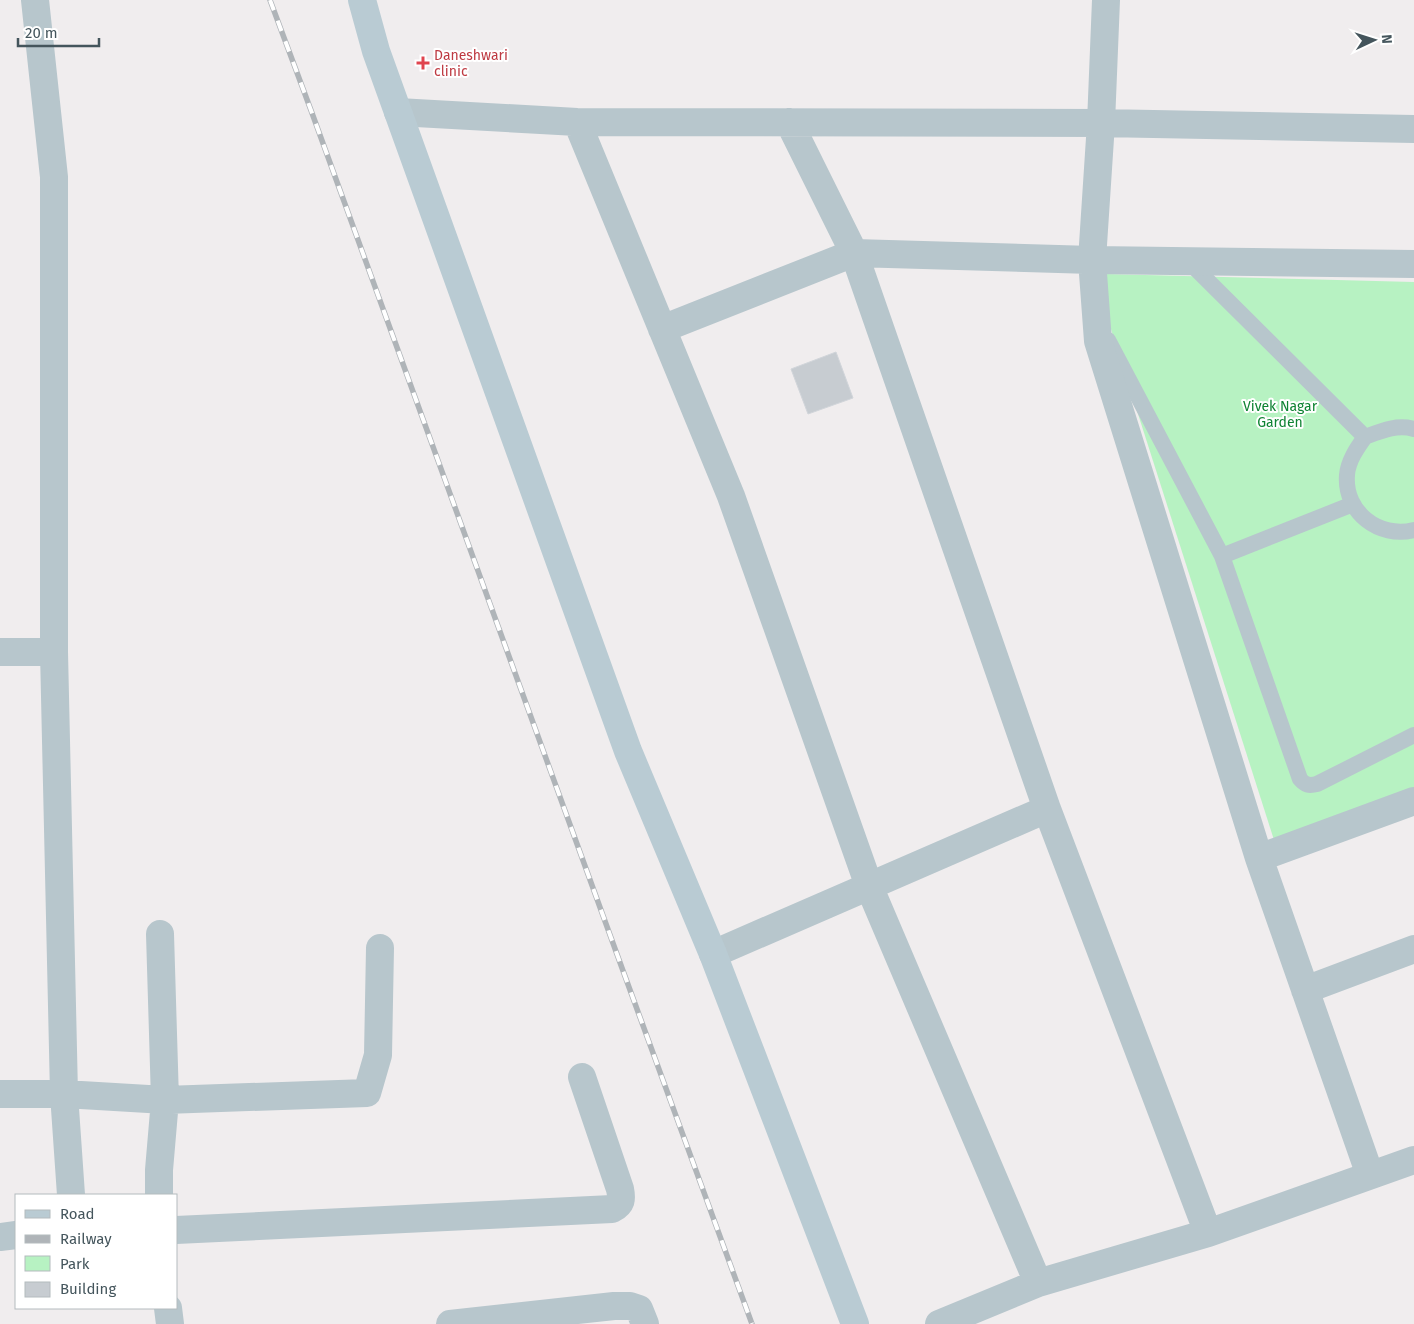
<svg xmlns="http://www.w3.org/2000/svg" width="1414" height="1324" viewBox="0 0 1414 1324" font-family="'Fira Sans',sans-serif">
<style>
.green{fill:#b7f2c2}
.building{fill:#c7ccd1;stroke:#d1d5da}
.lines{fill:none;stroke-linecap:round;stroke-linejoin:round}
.lane{stroke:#b7c6cc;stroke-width:16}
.street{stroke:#b7c6cc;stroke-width:28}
.secondary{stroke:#b9cbd3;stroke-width:28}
.rail-casing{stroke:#afb4b8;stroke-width:5.5}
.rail{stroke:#fff;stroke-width:4;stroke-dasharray:11;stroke-linecap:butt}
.health-dot{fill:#e0444e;stroke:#fff;stroke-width:2}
.labels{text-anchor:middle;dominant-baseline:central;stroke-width:4;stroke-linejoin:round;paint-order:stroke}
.health-label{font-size:14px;fill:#be3a42;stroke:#fff;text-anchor:start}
.park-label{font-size:14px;fill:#0f8333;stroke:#fff}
</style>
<rect width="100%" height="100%" fill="#f0edee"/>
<path class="green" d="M1106,274l308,8v506l-140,52 -165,-517z"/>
<path class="building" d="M836,352l17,46 -45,16 -17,-45z"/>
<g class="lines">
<path class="lane" d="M1189,262l176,175
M1108,340l114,216 131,-52
M1414,429c-17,-5 -33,2 -49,8 -8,11 -17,24 -18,38 -3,37 32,64 67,55
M1222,556l78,223c5,6 9,7 17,5l97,-49"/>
<path class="street" d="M35,0l19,177v475l10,442 7,101
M398,112l179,10 524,1 5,-123
M577,122l154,374 138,390 169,397
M789,122l65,131 193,556 161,424 -170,50 -99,41
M1414,129l-313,-6 -9,137 6,81 161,517 155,-57
M662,329l192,-76 238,7 322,4
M0,652h54
M1259,858l111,317
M713,954l334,-145
M1305,990l109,-41
M0,1094h64l101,6 202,-7 11,-38 2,-107
M159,1195v-25l6,-70 -5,-166
M176,1230l436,-21c10,-5 10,-10 8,-20l-38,-112
M1208,1233l206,-73
M0,1237l16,-2
M168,1308l2,16
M450,1324l164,-18h16l9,3 6,15"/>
<path class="secondary" d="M362,0l14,51 252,700 85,203 142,370"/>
<defs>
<path id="rail" d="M270,0l42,113 310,855 130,356"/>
</defs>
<use href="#rail" class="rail-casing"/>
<use href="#rail" class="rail"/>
</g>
<path class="health-dot" d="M420.5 55.5h5v5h5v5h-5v5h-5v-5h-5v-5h5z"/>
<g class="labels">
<g class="health-label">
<text x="434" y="55">Daneshwari<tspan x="434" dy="16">clinic</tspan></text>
</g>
<g class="park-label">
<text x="1280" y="406">Vivek Nagar<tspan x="1280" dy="16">Garden</tspan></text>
</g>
</g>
<rect x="15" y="1194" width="162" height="115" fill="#ffffff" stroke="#b4bbbe"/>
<rect x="25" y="1210" width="25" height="8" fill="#b9cbd3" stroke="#b4bbbe"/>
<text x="60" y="1219" font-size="15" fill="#44555c">Road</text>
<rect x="25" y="1235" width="25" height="8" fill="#afb4b8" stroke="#b4bbbe"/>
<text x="60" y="1244" font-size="15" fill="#44555c">Railway</text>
<rect x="25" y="1256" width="25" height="15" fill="#b7f2c2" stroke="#b4bbbe"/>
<text x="60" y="1269" font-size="15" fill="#44555c">Park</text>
<rect x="25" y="1282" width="25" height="15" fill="#c7ccd1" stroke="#b4bbbe"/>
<text x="60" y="1294" font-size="15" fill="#44555c">Building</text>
<g transform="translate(1374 40) rotate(86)" stroke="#ffffff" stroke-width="4" paint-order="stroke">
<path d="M0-4L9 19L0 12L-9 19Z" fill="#44555c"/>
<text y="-8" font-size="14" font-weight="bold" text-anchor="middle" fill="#44555c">N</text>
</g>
<path d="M18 38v8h81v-8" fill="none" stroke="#44555c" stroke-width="2.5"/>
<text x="25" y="38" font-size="15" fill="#44555c" stroke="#ffffff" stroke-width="4" paint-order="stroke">20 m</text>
</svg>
